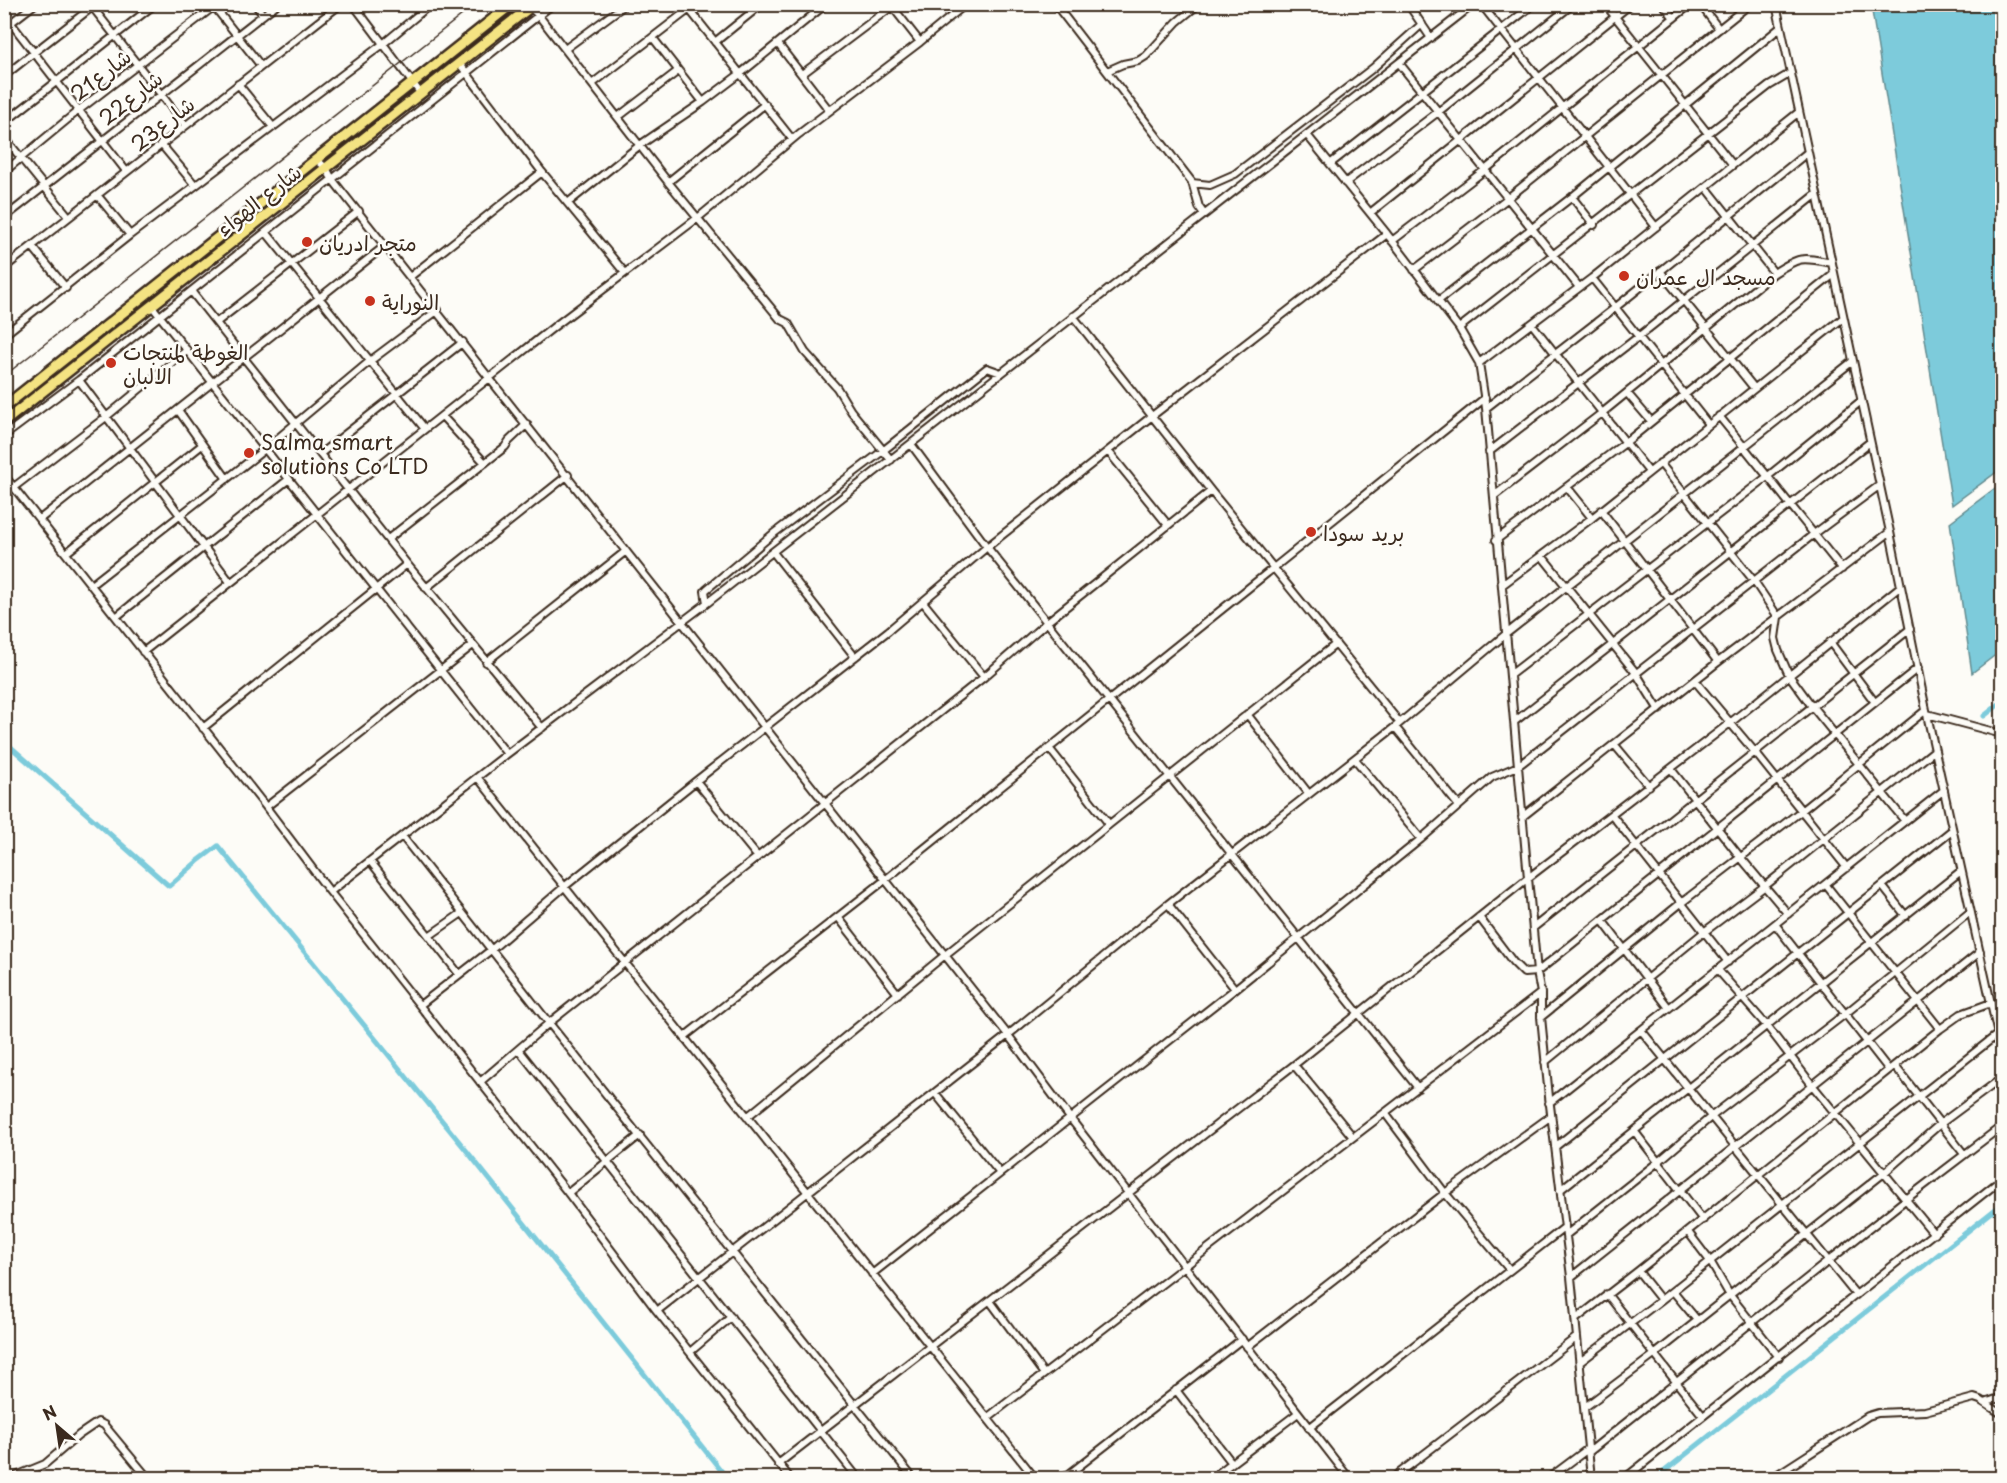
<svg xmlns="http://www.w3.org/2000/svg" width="2007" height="1483" viewBox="0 0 2007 1483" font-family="'Playpen Sans','Playpen Sans Arabic',sans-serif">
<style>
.water{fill:#7dcbdb;stroke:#638b8f;stroke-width:1.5}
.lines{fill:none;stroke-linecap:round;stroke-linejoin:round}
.canal{stroke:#7dcbdb;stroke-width:5}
.minor-casing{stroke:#3b2a1e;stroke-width:10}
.highway-casing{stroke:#3b2a1e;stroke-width:14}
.minor{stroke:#fdfcf7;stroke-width:6}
.highway{stroke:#f4e382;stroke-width:9}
.rail{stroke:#3b2a1e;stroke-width:1.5}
.poi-dot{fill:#c8321e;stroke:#fdfcf7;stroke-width:2}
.labels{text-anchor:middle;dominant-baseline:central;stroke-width:5;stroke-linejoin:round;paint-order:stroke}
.street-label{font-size:21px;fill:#3b2a1e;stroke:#fdfcf7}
.poi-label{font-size:21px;fill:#3b2a1e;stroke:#fdfcf7;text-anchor:start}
</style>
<rect width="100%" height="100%" fill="#fdfcf7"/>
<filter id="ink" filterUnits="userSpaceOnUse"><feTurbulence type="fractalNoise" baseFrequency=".0167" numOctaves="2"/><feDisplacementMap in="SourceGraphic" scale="12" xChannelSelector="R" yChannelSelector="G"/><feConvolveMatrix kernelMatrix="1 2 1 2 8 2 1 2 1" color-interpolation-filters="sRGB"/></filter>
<g filter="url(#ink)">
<path class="water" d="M1871,5h131v463l-50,37z
M2002,483v167l-30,23 -22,-151z"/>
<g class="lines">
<path class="canal" d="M1984,716l18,-14
M4,741l165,145 29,-25 20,-15 248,304 261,328
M1656,1478l346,-274"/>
<defs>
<path id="minor" d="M90,4l95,121
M255,4l8,11
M353,4l68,90
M685,4l107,135
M1055,4l137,178 7,25 5,7
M1408,4l23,34
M1481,4l175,223
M1605,4l128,161
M1663,4l11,14
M1700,4l19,25
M1776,4l114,528 36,178 76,343
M213,5l48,61
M891,5l29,37
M530,7l9,9 129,166 112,137 8,4 17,29 32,36 14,23 40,49
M11,23l115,148
M4,28l31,-24
M653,38l50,64
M715,42l47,-38
M778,44l51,66
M565,49l61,-45
M459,63l83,109 83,101
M1399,63l180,224
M1107,71l16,-7 15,-3 8,-5 31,-34 22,-18
M802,74l93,-70
M4,76l92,-72
M238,84l35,43
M592,84l104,-80
M618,117l60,-46
M4,123l151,-119
M1307,135l80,99 72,94 20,35 7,45 42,470 9,94 4,21v24l8,80 22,180 20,201
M4,137l65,80
M161,144l34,41
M317,160l9,8 6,11 676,856 62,83 279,360
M1330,164l204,-160
M4,172l75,-62 138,-106
M668,182l97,-78
M1192,183l18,2 25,-11 138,-106 49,-44
M1345,183l93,-71 135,-108
M1706,187l68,86
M97,195l33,40
M1572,197l22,28
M569,202l71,-57 63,-43 37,-28 86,-70
M1370,213l261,-209
M4,218l273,-214
M266,232l159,197
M1392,241l93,-71 206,-166
M32,246l34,42
M4,268l337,-264
M1414,270l94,-72 242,-194
M1660,271l94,117
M411,276l131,-104
M1592,278l116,146
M191,291l216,273 135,164
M1438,301l134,-104 209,-170
M151,305l356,449
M1073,316l138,175 188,231
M217,322l142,-111
M1532,324l117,148
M1459,328l310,-242 22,-13
M4,335l126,-100 253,-191 48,-40
M1479,363l113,-85 207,-166
M79,380l151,202
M1627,393l24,28
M1486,408l130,-101 192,-155
M178,410l49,69
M442,416l43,47
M1719,416l123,153
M4,436l75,-56 474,-376
M911,444l76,103 431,541
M1108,451l60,74
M1489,452l149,-115 179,-143
M320,454l143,-112
M1660,463l94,118 24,36 -3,21 3,12 11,25 22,30 94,116
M4,475l262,332 64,85 238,301 89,118 133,167
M14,487l92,-70 81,-67
M1567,487l25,31
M1494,496l108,-83 172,-140c26,-17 28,-16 58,-10
M1601,510l117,152
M40,519l346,-274
M388,539l117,-92 4,-6 18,-17
M1496,540l129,-97 209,-169
M773,552l82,105
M66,553l136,-108
M1542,556l94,117 23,37
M91,585l174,-136 105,-88 68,-51
M1502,585l90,-67 251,-200
M426,588l142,-113
M923,602l61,75
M707,603l-2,-12 2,-2 66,-55 111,-84 103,-82 14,5
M116,617l173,-138
M1830,642l44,59
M143,652l412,-326 144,-109 100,-83 121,-92 46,-38
M486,662l140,-111
M1510,675l257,-198 94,-76
M1695,681l59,70 93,117
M1247,714l62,80
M1927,714l75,20
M1514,722l356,-280
M1395,727l64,79
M203,728l204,-164
M1614,744l35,42
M1049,748l60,76
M1355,759l66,80
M1671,769l70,89 47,56
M478,778l557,700
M696,781l61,75
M266,807l207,-162
M1612,815l116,147
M1522,817l196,-155 172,-130
M402,836l147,187 364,455
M370,861l89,113
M1826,885l114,144
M1883,887l23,29
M330,892l177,-138 200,-151 767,-599
M1168,904l67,85
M838,917l60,77
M1479,917l34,45 11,11 13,-1 381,-304
M1602,920l67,88
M1775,924l114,146
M1533,928l377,-299
M429,936l33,-23
M1718,970l49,56 46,60 121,148
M420,1005l71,-55 73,-63 132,-106 192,-150 99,-84 165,-131 235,-182
M1541,1017l140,-114 120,-92 125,-101
M1641,1030l215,265
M684,1037l201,-157 600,-482
M519,1050l339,428
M1545,1062l159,-130 61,-46 170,-136
M1294,1065l59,72
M1895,1066l69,88
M480,1082l69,-59 435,-346 63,-55 164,-131
M935,1093l64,79
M1549,1103l395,-313
M1385,1113l60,80 65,77
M747,1117l198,-162 391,-311
M1635,1132l68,88
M1555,1147l397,-317
M1560,1190l401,-319
M568,1193l72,-58
M1688,1232l22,29 19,33 50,63
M1566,1235l92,-73 54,-46 133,-102 125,-102
M1638,1271l23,29
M872,1274l363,-285 186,-150 71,-62 26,-11 296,-232 66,-49
M1571,1277l409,-325
M1673,1291l24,29
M1607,1294l96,122
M990,1301l54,73
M657,1311l351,-276 160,-131 227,-177 111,-93 347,-273
M1576,1319l62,-48 302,-242 21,-15 30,-11
M1247,1347l198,-154 106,-77
M690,1352l41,-35
M1580,1362l81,-62 337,-266
M1176,1390l56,73
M1985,1403l17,-6
M1585,1407l69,-52 230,-182 56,-49 62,-46
M987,1418l554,-425
M1309,1428l256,-201
M1589,1452l316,-252 97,-74
M778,1464l516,-399 234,-187 202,-155 171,-137
M11,1478l34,-14 34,-29 19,-13 6,3 44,53
M1064,1478l178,-139
M1212,1478l86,-65
M1393,1478l184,-141
M1549,1478l40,-30
M1625,1478l377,-299
M1772,1478l96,-62 10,-3 47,-2 49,-13 6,2 22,14"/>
<path id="highway" d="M4,407l508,-403
M4,422l530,-418"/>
</defs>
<use href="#minor" class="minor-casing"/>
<use href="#highway" class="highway-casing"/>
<use href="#minor" class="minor"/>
<use href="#highway" class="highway"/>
<path class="rail" d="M4,376l472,-372"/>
</g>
</g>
<g class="poi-dot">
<circle cx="307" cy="242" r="6"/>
<circle cx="1624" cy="276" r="6"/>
<circle cx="370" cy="301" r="6"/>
<circle cx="111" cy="363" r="6"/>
<circle cx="249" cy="453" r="6"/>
<circle cx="1311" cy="532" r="6"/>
</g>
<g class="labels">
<g class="street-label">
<text transform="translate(100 74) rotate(-38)">شارع21</text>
<text transform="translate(130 97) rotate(-38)">شارع22</text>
<text transform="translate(162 123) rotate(-38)">شارع23</text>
<text transform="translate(258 199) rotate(-38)">شارع الهواء</text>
</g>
<g class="poi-label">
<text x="319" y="242">متجر ادريان</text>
<text x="1636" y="276">مسجد ال عمران</text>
<text x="382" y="301">النوراية</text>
<text x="123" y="351">الغوطة لمنتجات<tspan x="123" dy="24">الالبان</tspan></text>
<text x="261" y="441">Salma smart<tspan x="261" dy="24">solutions Co LTD</tspan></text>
<text x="1323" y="532">بريد سودا</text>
</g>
</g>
<rect width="2007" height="1483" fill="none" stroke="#fdfcf7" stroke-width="24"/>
<rect x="12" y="12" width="1983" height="1459" fill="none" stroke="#3b2a1e" stroke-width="2" filter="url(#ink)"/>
<g transform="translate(57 1426) rotate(331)" stroke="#fdfcf7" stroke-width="4.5" paint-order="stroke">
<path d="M0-4.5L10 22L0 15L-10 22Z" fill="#3b2a1e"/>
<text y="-9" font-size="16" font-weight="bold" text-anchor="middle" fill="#3b2a1e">N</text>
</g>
</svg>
